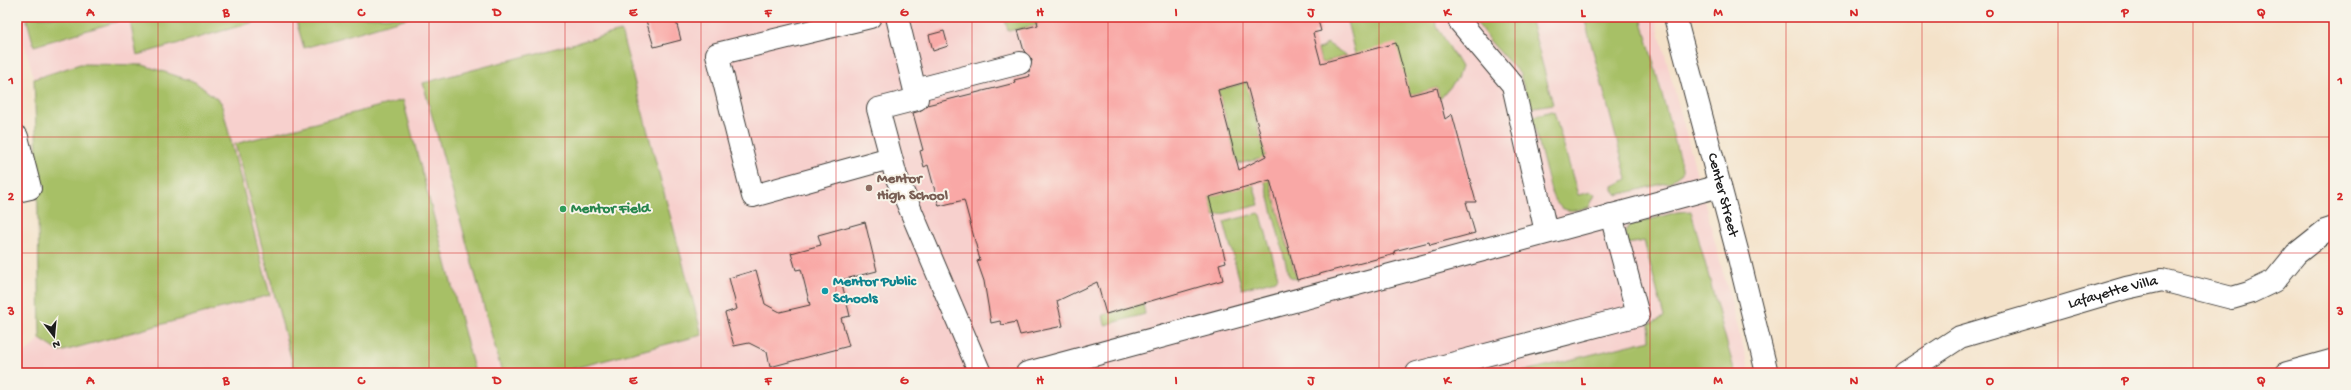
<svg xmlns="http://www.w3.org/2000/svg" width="2351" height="390" viewBox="0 0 2351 390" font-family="'Gochi Hand',sans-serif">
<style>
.built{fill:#f7d0cd}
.green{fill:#a7c066;stroke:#626e41}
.building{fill:#f9a8a6;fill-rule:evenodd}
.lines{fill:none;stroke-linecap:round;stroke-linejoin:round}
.minor-casing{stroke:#3c3a36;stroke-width:24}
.major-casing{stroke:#3c3a36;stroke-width:24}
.minor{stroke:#fff;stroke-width:22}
.major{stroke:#fff;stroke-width:22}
.grid{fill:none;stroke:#d62828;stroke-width:1;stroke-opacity:0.55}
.education-dot{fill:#8d6e63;stroke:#f7f3e8;stroke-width:1.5}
.leisure-dot{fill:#2e9e5b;stroke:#f7f3e8;stroke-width:1.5}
.culture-dot{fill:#0f9aa8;stroke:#f7f3e8;stroke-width:1.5}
.labels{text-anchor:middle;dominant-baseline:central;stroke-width:4;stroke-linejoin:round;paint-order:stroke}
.education-label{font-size:15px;font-weight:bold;fill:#785e54;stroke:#f7f3e8;text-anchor:start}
.street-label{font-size:15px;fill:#1c1c1c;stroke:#f7f3e8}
.leisure-label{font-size:15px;font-weight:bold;fill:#27864d;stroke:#f7f3e8;text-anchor:start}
.culture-label{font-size:15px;font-weight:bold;fill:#0d838f;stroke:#f7f3e8;text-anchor:start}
.neatline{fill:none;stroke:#d62828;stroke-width:1.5}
.grid-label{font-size:13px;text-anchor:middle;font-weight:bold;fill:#d62828}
</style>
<rect width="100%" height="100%" fill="#f7f3e8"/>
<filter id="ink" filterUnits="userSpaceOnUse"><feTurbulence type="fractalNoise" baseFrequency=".025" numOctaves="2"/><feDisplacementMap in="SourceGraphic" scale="8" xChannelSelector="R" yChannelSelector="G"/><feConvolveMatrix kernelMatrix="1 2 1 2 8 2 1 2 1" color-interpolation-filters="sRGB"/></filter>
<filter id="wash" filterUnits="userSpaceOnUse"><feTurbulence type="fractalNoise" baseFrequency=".012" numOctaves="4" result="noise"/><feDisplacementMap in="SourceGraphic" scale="16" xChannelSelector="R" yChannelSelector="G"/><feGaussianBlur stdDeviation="0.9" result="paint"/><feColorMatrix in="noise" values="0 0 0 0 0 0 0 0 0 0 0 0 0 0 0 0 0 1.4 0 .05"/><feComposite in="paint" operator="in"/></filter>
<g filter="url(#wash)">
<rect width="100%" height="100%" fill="#f4e2c9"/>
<path class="built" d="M17,17h1638l95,356h-1733v-13l23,-21 -3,-182 -3,-78z"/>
<path class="green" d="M26,17h92l1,4 -85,25z
M129,17h135l1,2 -128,36z
M295,17h116l-107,31z
M1004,17h32l2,8 -30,6z
M1346,17h88l3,9 24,41 -4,12 -17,20 -3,-11 -27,7 -55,-41z
M1473,17h57l23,87 -24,4 -9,-34 -31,-34z
M1584,17h57l41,151v5l-12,9 -53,13 -4,-5v-4l14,-7z
M621,31l81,304 -146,38h-54l-79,-290z
M1327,43l20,13 -26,7 -3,-14 6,-2z
M80,64l63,1 52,17 26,20 49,193 -210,57 -20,-13 -3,-182 -3,-78z
M1256,80l-7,15 17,61 -3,1 34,123 -8,-4 -30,-117 -21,5 -20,-74z
M403,100l72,273h-180l-60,-229z
M1551,111l3,1 24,83 13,-3 4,3 -6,12c-18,5 -28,7 -37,-12l-20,-78z
M1253,184l6,21 -45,11 -5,-19z
M1691,211l44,162h-218l133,-33 -1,-16 15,-7 -20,-76 -17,3 -2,-12 5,-7 47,-13z
M1259,213l2,2 17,62 -2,3 -34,9 -18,-67z
M1143,304l2,10 -40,11 -2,-10z"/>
<g id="blocks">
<path class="building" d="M645,17h30l6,23 -27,7z
M1036,17h281l4,14 -8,2 8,30 75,-20 14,52 27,-7 8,31 7,-5 24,88h-10l9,31 -45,12 -1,-3 -35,9 1,3 -98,26 -27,-100 -61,17 17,65 -7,2 4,16 -117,34 -9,-32 -40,19 6,25 -43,9 -4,-13 -14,3 -2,-4 -9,2 -7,-42 -7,-20 3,-1 -16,-60 -25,6 -11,-41 -4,2 -4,-16 3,-1 -10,-37 7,-2 7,-6 88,-22 -1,-3 16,-4 -1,-5 3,-11 -8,-9 -6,-21 20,-5zM1246,82l20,74 -27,14 -21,-80z
M944,31l4,15 -15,5 -4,-16z
M865,222l12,49 -36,9 9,36 -9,2 8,28 -79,21 -3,-15 -18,-9 -15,3 -9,-33 12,-4 -8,-31 27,-8 9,34 15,8 30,-7 -9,-36 -5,1 -5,-17 30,-8 -3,-10z"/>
</g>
</g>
<g filter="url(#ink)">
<use href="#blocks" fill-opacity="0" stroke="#3c3a36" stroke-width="1"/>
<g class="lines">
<defs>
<g id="minor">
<path d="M870,17l-153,37 36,142 137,-38"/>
<path d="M897,17l20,82 -39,10 18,67 84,197"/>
<path d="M1459,17l1,5 53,63 33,147"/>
<path d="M915,90l105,-27"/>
<path d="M17,137l13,51 -13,3"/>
<path d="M1027,373l693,-187"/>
<path d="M1417,373l221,-58 -27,-100"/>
<path id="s1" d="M1905,373l55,-36 166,-49 36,-8 70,18 17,-5 25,-12 22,-27 29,-23 9,-3"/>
<path d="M2287,373l47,-13"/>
</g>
<g id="major">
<path id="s2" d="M1675,17l64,241 28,115"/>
</g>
</defs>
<use href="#minor" class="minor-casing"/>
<use href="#major" class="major-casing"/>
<use href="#minor" class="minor"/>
<use href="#major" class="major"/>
</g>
</g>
<path class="grid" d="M158,17v356M293,17v356M429,17v356M565,17v356M701,17v356M836,17v356M972,17v356M1108,17v356M1243,17v356M1379,17v356M1515,17v356M1650,17v356M1786,17v356M1922,17v356M2058,17v356M2193,17v356M17,137h2317M17,253h2317"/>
<circle class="education-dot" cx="869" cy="188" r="4"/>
<circle class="leisure-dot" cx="563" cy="209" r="4"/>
<circle class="culture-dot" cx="825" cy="291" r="4"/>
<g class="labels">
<g class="education-label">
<text x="877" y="179">Mentor<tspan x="877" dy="17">High School</tspan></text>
</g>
<g class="street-label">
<text stroke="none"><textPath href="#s2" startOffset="184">Center Street</textPath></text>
<text stroke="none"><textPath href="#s1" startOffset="225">Lafayette Villa</textPath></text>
</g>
<g class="leisure-label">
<text x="571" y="209">Mentor Field</text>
</g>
<g class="culture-label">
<text x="833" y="282">Mentor Public<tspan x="833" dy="17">Schools</tspan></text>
</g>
</g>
<rect width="2351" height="390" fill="none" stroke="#f7f3e8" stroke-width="44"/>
<g transform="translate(54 336) rotate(164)" stroke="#f7f3e8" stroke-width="3" paint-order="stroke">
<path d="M0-3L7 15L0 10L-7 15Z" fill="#1c1c1c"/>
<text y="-6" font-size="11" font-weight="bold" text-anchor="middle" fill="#1c1c1c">N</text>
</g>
<rect x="22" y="22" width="2307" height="346" class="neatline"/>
<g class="grid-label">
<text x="90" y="16">A</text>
<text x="226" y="16">B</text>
<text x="361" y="16">C</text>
<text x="497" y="16">D</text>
<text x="633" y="16">E</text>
<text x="768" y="16">F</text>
<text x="904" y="16">G</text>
<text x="1040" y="16">H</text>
<text x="1176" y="16">I</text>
<text x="1311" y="16">J</text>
<text x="1447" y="16">K</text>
<text x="1583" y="16">L</text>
<text x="1718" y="16">M</text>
<text x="1854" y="16">N</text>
<text x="1990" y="16">O</text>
<text x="2125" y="16">P</text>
<text x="2261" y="16">Q</text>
<text x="11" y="84">1</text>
<text x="2340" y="84">1</text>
<text x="11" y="200">2</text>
<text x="2340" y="200">2</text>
<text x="11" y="315">3</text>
<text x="2340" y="315">3</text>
<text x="90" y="384">A</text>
<text x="226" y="384">B</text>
<text x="361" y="384">C</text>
<text x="497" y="384">D</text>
<text x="633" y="384">E</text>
<text x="768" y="384">F</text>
<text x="904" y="384">G</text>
<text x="1040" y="384">H</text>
<text x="1176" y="384">I</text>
<text x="1311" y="384">J</text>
<text x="1447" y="384">K</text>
<text x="1583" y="384">L</text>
<text x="1718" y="384">M</text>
<text x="1854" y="384">N</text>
<text x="1990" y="384">O</text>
<text x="2125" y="384">P</text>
<text x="2261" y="384">Q</text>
</g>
</svg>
